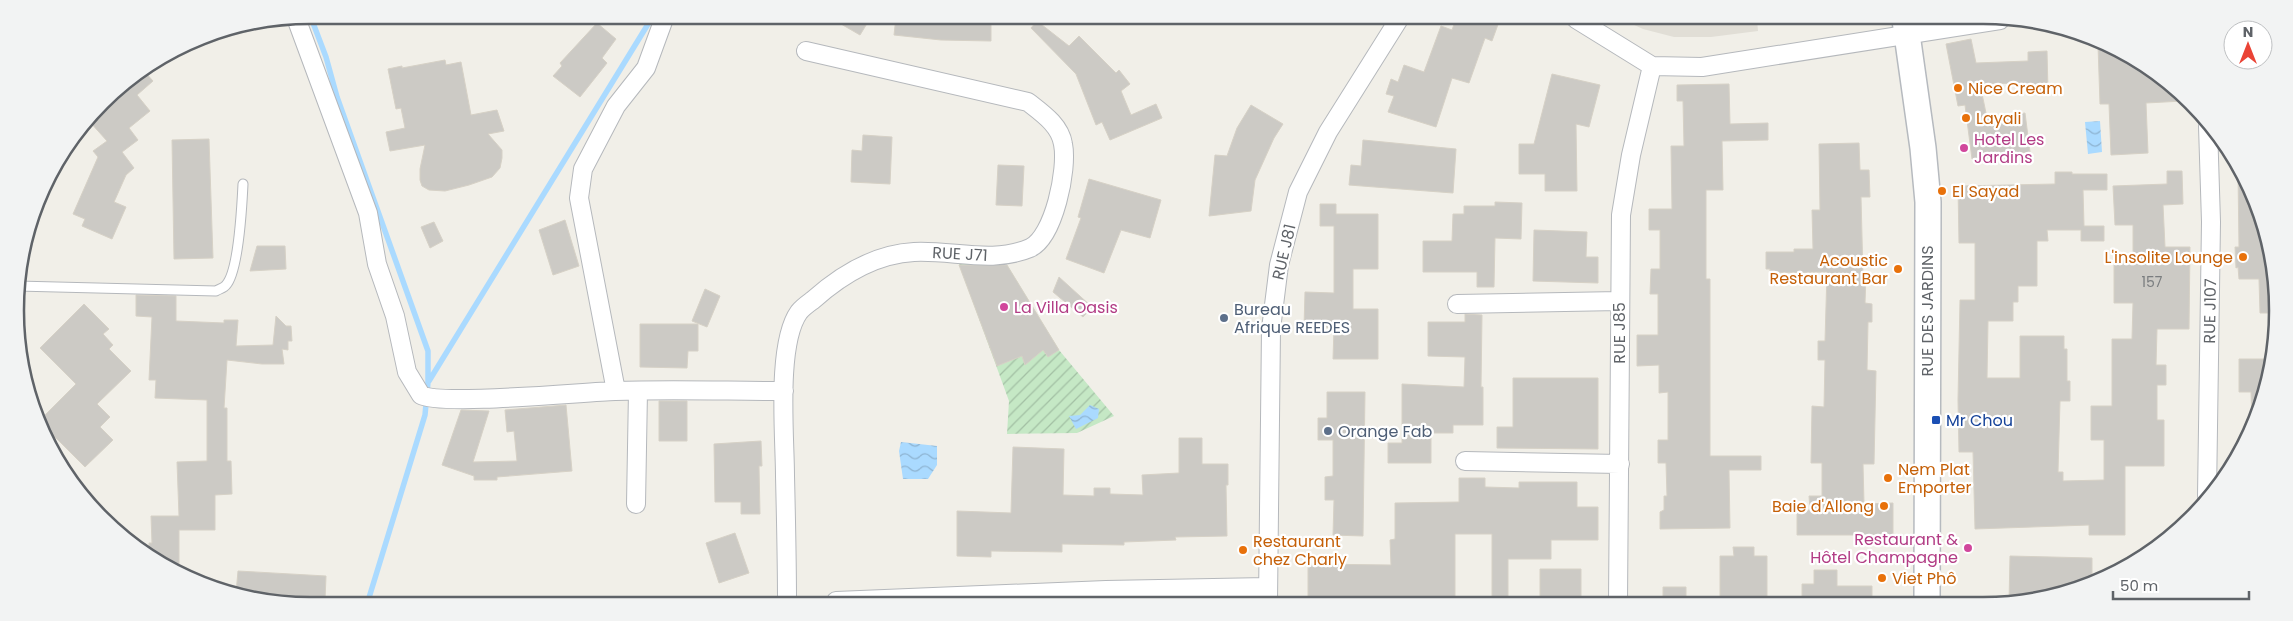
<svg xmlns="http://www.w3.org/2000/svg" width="2293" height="621" viewBox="0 0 2293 621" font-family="Poppins,sans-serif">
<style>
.education{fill:#e1ded6}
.garden{fill:url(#garden-furrows)}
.water{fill:url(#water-waves)}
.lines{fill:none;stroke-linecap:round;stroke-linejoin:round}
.stream{stroke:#aadaff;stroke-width:5.5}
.building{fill:#cccac5;stroke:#d6d1c6}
.service-casing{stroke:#b5b8bc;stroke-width:11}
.minor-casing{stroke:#b5b8bc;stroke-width:20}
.secondary-casing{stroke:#b6babf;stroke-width:28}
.service{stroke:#fff;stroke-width:9}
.minor{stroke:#fff;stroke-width:18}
.secondary{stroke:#fff;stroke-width:25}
.food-dot{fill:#e8710a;stroke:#fff;stroke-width:2}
.hotel-dot{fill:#d1479c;stroke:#fff;stroke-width:2}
.service-dot{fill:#5c6f8a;stroke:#fff;stroke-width:2}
.transit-dot{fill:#1a4fb4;stroke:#fff;stroke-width:2}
.labels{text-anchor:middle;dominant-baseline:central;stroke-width:4.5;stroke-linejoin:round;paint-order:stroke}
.number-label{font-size:14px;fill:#7a7d7f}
.food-label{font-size:16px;fill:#c56008;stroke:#fff;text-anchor:start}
.hotel-label{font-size:16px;fill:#b23c85;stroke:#fff;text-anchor:start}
.street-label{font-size:16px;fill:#5f6368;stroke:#fff}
.service-label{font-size:16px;fill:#4e5e75;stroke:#fff;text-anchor:start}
.transit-label{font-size:16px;fill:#164399;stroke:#fff;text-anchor:start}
.rim{fill:none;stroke:#5f6368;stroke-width:2.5}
</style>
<defs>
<pattern id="garden-furrows" width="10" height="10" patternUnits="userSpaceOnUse" patternTransform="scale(1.25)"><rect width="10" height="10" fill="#c5e8c5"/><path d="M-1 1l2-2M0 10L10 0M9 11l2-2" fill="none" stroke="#a3c0a4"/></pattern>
<pattern id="water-waves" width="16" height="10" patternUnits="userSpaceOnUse" patternTransform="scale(1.25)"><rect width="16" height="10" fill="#aadaff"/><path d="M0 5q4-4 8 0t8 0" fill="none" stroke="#8eb4d2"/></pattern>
</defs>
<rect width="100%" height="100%" fill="#f1efe8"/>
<path class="education" d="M1621,19l136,1 1,11 -47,6h-37l-31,-8z"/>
<path class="garden" d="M958,261l49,4 52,85 55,66 -37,17 -70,1 2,-33z"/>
<path class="water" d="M2100,121l2,31 -14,2 -3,-32z
M1090,405l9,4 -1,9 -22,11 -7,-13 11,-1z
M901,442l36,4v19l-9,14h-25l-4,-28z"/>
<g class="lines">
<path class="stream" d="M310,15l16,42 11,40 91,254v31l-3,33 -57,186
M429,381l224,-365"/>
</g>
<path class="building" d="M829,17h42l-11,18z
M896,17h95v24l-50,-1 -47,-5z
M1456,19h44l-8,22 -7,-3 -16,45 -17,-5 -16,49 -48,-15 6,-16 -8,-2 5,-15 7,3 6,-17 20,7 17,-46 11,4z
M1037,21l32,25 10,-10 37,37 3,-3 11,14 -9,7 10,24 25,-11 6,14 -52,22 -8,-18 -6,3 -20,-51 -45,-46z
M597,23l19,16 -14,19 5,5 -27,34 -27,-21 9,-10 -2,-3z
M1971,39l5,24 52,-2v-9l19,-1 1,40 -28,1v-9l-40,1 7,34 38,-5 5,39 -58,7 -7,-54 -7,1 -12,-62z
M2098,45l48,20 37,36 -37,2 2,50 -37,2 -2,-51h-9z
M445,60l1,5 15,-3 10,53 26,-5 7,21 -16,3 14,16v8l-2,10 -8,9 -23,8 -24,6 -16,-1 -7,-4 -2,-6v-11l5,-24 -35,6 -4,-19 19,-4 -4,-20 -5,1 -8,-40 14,-3v2z
M144,71l9,10 -16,14 13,16 -21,17 9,12 -16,12 12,16 -8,7 -12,27 12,5 -14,32 -30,-13 3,-7 -12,-5 25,-57 -5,-6 14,-10 -17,-19 25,-33z
M1552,74l48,11 -11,42 -13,-3 1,67h-32v-17h-26v-30h15z
M1729,84l1,40 38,-1v17l-46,1 1,49h-17v89h4v177h51v14h-32l1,58 -70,1v-17l4,-2v-14h3l-1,-33h-8v-23h10v-48l-9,1v-28l-22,1v-31h21v-41h-8l1,-25h9v-39h-11v-21h23l-1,-63h13l-1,-45h-6v-16z
M1251,105l32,19 -9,14 -19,42 -4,31 -42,5 6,-61 12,1 10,-28z
M863,135l29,2 -2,47 -39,-2 1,-32 10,1z
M209,139l4,119 -39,1 -2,-119z
M1363,140l93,9 -3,44 -104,-8 2,-20 10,1z
M1859,143l1,27h9l1,27h-9l2,78h3l-1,28 7,1v18h-4l-1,48 9,1 -2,93h-11l1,40 29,-1v32h-96v-25h13l-1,-14h13v-33h-11l1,-57 12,1 1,-47h-7v-19h7l2,-69 -57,1v-4h-4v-17h28v-3h19l-1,-39h8l-1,-66z
M998,165l26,1 -2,40 -26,-1z
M2167,171h15l1,33 -20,1 2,42h25l-1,82h-32l-1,36h10v20h-9v35h7v46h-39v69h-36v-10l-114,4 -2,-77h-14l-1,-52 2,-100h15v-57h-16l-1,-57 97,-2v-12h17v2h35v16h-24l1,36h20v15h-23v-11h-34l1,11h-11v45h-19v16h-5v19h-25l-1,57h33v-42h44v13h3v32h3v20h-10l-2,71h5v9l41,-1v-40h-13v-34h21v-67h20l1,-36h-19v-42h19v-36h-18l-2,-39 54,-2z
M2238,173l34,80v60h-12l-1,-34h-20l-1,-12 -2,1 -1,-21h4z
M1089,179l72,21 -11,38 -29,-8 -17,43 -38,-14 15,-41 -3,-1z
M1495,202l27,1 -1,36 -26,-1 -1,49h-17v-15h-54v-31h29l1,-27h11v-8h31z
M1320,204h16v10h42v55h-25v40h25v50h-45l1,-31 -30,-1 1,-35 29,1v-67h-14z
M565,220l14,46 -26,9 -14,-45z
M434,222l9,19 -13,7 -9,-21z
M1534,230l53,2 -1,25h12v26l-65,-2z
M257,246h28l1,23 -36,2z
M959,265h48l52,85 -11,7 -5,-7 -18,15 -3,-9 -25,10z
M1059,277l33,30 -9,10 -30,-25z
M705,289l15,7 -13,31 -15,-6z
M136,295l40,1v25l48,2v-3h14l-2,26 37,-1 3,-29 10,10h5l1,15h-4v9l-6,-1 2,15h-22l-35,-4 -3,48h3v53h4l1,33 -17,1v35h-36v40l-30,-13v-14h3l-1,-27h28l-2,-54 30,-1v-61l-52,-2 1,-18h-7l3,-63 -16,-1z
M84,304l25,25 -6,5 10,11 -4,4 22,22 -34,33 13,13 -10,10 13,13 -28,27 -41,-41 -3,-7 35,-35 -36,-36z
M1465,314l17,1 -1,72h2v38h-30v8h-22v30h-43v-20h14v-59l62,3 1,-30 -37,-1v-34h37z
M640,324h58v27h-10l-1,17 -47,-1z
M2239,359h33v9l-20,53 -1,-29h-12z
M1513,378h85v71l-101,-1v-21h16z
M1327,392h38l-2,144 -30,-1 1,-35h-9v-23l8,-1v-36h-15v-22h9z
M659,401h28v40h-28z
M566,405l6,66 -75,6v3h-23v-4l-32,-11 19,-55 28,1 -16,51 44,-1 -3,-30 -7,1 -2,-22z
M1179,438h23v26h26v21h-2l1,51 -52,1 1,3 -52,2v3l-62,-1v8l-71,-1v6l-34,-1v-45l54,2 2,-66 51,2 -1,46 31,1v-8h16v6l33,1 -1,-20 37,-2z
M761,441l1,25h-3l1,48h-19v-12h-26l-1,-58z
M1459,478h26v9l34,1v-6h58v25h21v33h-47v19h-43v44h-16v-69h-37v68h-115v-4h-32v-34l83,1 -1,-25 5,-1v-36l64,-1z
M735,533l14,40 -30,10 -13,-40z
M1733,547h21v9h13v47h-47v-47h14z
M2010,556l82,2v26l-71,20 -12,-1z
M1540,569h41v34h-41z
M1814,570h23v16h35v17h-70v-19h12z
M238,571l88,5 -1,24h-72l-17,-7z
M1663,587h23v16h-23z"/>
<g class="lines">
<defs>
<path id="service" d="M17,286l199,5c3,-2 8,-3 10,-6 13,-14 16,-81 17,-101"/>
<path id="minor" d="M296,18l72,195 9,51 18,52 12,56 14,23c20,11 162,-3 194,-4 56,-2 113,0 169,0
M1576,19l76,47 50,1 298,-47
M1457,304l162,-3
M616,391l-37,-193 4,-29 33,-63 30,-38 19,-52
M1465,461l155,3
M2207,496l4,-274 -3,-96
M636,504l2,-113
M787,601c0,-41 -1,-83 -2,-125 0,-39 -9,-132 14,-164 4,-5 10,-9 14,-12 28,-25 63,-46 101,-48 40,-2 78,12 116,-4 24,-11 38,-79 33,-104 -3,-19 -21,-31 -35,-42l-222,-51
M836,601l270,-11 161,-3
M1268,602l3,-273 8,-64 19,-73 30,-60 71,-113
M1618,603l3,-388 10,-60 21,-89"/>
<path id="secondary" d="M1905,20l18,128 5,54 -1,401"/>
</defs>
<use href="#service" class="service-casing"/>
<use href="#minor" class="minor-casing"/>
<use href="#secondary" class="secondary-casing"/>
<use href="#service" class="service"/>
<use href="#minor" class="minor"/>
<use href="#secondary" class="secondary"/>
</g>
<g class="food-dot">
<circle cx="1958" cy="88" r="5"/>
<circle cx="1966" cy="118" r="5"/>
<circle cx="1942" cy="191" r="5"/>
<circle cx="2243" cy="257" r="5"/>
<circle cx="1898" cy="269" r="5"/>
<circle cx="1888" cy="478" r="5"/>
<circle cx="1884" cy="506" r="5"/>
<circle cx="1243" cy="550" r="5"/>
<circle cx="1882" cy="578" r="5"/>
</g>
<g class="hotel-dot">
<circle cx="1964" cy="148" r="5"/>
<circle cx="1004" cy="307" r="5"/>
<circle cx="1968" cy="548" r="5"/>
</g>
<g class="service-dot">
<circle cx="1224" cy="318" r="5"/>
<circle cx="1328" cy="431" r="5"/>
</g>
<rect class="transit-dot" x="1931" y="415" width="10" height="10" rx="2.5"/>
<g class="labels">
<g class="number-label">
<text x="2152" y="282">157</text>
</g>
<g class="food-label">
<text x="1968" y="88">Nice Cream</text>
<text x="1976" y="118">Layali</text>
<text x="1952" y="191">El Sayad</text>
<text x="2233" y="257" text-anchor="end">L'insolite Lounge</text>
<text x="1888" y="260" text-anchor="end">Acoustic<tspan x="1888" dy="18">Restaurant Bar</tspan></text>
<text x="1898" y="469">Nem Plat<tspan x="1898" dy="18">Emporter</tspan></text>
<text x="1874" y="506" text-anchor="end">Baie d'Allong</text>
<text x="1253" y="541">Restaurant<tspan x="1253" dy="18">chez Charly</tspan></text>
<text x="1892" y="578">Viet Phô</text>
</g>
<g class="hotel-label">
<text x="1974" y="139">Hotel Les<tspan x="1974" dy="18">Jardins</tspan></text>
<text x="1014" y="307">La Villa Oasis</text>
<text x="1958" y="539" text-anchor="end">Restaurant &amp;<tspan x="1958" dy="18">Hôtel Champagne</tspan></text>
</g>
<g class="street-label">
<text transform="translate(1284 252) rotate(-77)">RUE J81</text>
<text transform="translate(960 254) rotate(3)">RUE J71</text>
<text transform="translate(1927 311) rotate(-90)">RUE DES JARDINS</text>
<text transform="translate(2210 311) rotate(-89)">RUE J107</text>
<text transform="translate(1619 333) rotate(-90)">RUE J85</text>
</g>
<g class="service-label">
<text x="1234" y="309">Bureau<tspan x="1234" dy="18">Afrique REEDES</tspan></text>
<text x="1338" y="431">Orange Fab</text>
</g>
<g class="transit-label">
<text x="1946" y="420">Mr Chou</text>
</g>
</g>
<path d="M0 0H2293V621H0ZM310 24H1983A286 286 0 0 1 2269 310V311A286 286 0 0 1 1983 597H310A286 286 0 0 1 24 311V310A286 286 0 0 1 310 24Z" fill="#f2f3f3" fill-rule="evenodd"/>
<path class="rim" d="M310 24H1983A286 286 0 0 1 2269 310V311A286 286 0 0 1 1983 597H310A286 286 0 0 1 24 311V310A286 286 0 0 1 310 24Z"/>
<g transform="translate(2248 45)"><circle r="24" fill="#ffffff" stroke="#bfc1c3"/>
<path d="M0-4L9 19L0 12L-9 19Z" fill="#ea4335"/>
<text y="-8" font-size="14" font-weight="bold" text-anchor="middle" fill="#5f6368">N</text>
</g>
<path d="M2113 591v8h136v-8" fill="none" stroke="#5f6368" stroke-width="2.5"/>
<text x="2120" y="591" font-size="15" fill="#5f6368" stroke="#ffffff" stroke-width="4" paint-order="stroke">50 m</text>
</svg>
